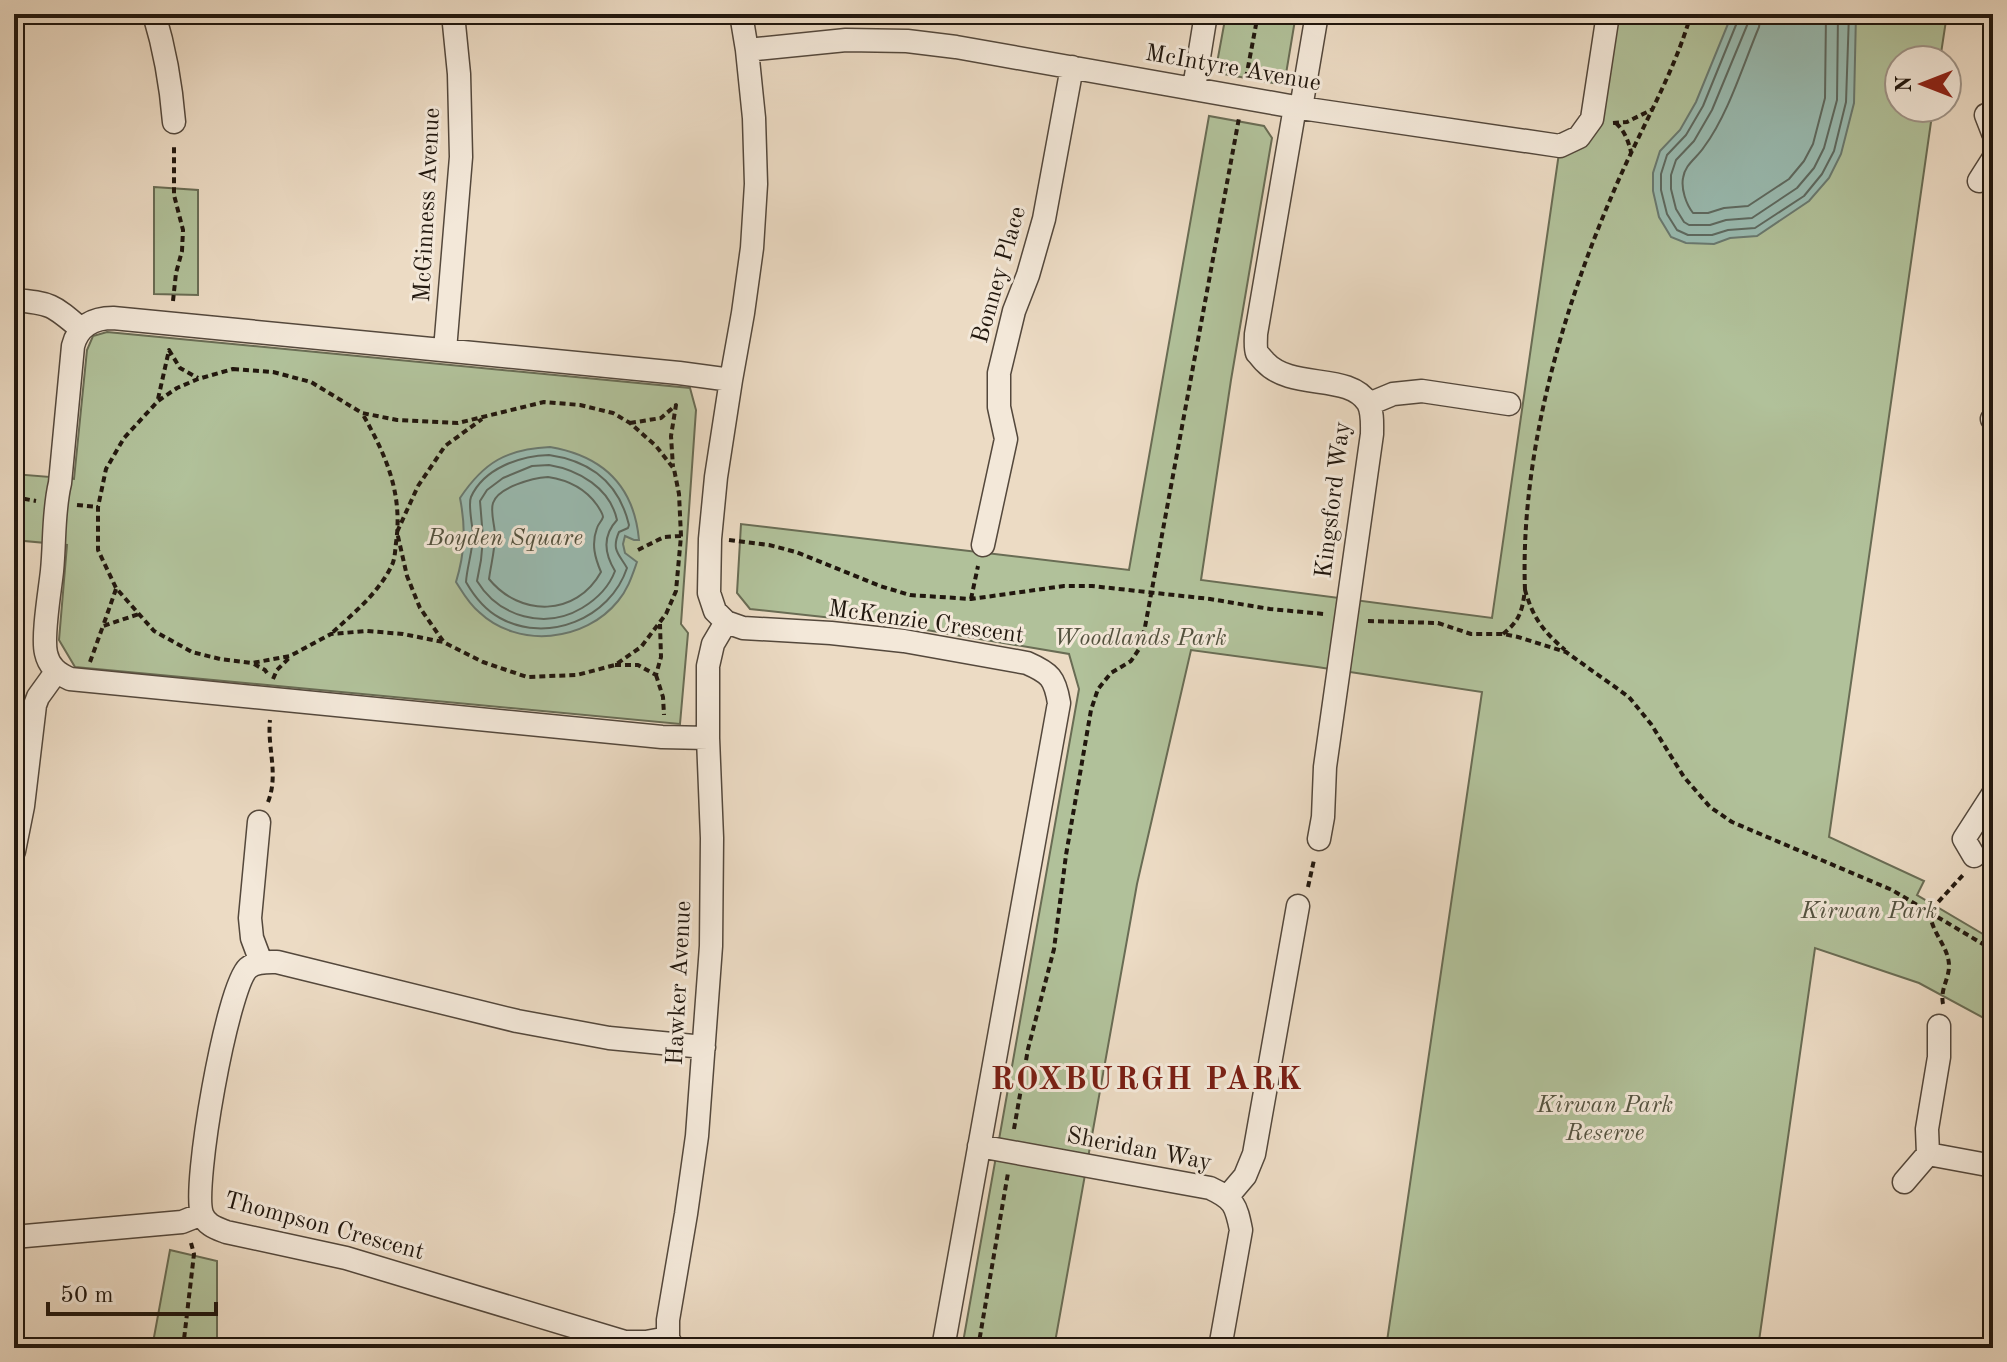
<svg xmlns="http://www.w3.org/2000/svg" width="2007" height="1362" viewBox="0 0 2007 1362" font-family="'Old Standard TT',serif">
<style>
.green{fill:#b1c19a;stroke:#696c54;stroke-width:2}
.water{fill:#99bbb1;stroke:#697970;stroke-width:2}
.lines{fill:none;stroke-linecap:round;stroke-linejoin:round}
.shore{stroke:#5d6960;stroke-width:2}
.minor-casing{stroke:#54483c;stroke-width:25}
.path{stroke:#21170e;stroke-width:4;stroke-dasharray:6 4;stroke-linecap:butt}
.minor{stroke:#f3e8d9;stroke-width:22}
.labels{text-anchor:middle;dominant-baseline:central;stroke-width:6;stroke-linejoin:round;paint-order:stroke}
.street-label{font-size:24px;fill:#21170e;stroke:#f3e8d9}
.park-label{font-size:24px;font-style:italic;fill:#53523f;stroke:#f3e8d9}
.district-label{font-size:32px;font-weight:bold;letter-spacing:2px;fill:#7a1f14;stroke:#f3e8d9}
</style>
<rect width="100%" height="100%" fill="#ecdbc4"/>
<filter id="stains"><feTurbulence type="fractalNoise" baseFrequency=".0025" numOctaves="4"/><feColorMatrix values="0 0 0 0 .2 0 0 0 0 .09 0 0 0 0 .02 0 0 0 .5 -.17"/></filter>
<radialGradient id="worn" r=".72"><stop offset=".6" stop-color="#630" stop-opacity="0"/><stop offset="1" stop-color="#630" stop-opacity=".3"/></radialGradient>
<path class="green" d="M1226,14h70l-10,60 -13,9 -49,-9 -7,-11z
M1608,14h339l-7,46h-41v48h34l-104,729 95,44 -7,14 76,45v83l-74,-40 -104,-35 -57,400h-372l96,-656 -165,-25 -126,-17 -54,234 -83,464h-92l117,-659 -10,-35 -172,-29 -147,-16 -13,-16 4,-69 388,46 80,-454 55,10 8,12 -41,242 -30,200 291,38 68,-472 19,-9z
M154,187l44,3v105l-44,-1z
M107,332l583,56 6,22 -15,214 7,9 -8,91 -605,-57 -16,-27 8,-95 -53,-5v-66l60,5 13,-129 6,-14z
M170,1250l47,11v87h-65z"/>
<path class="water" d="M1732,14h124l-2,89 -13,51 -12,24 -20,23 -52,35 -27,2 -16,6 -28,-1 -15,-6 -12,-20 -6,-26v-18l7,-22 20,-21 16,-28z
M550,447c53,9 84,38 89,93h-5l-9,-4 -2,8 2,9 12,9c-5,14 -9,27 -19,39 -33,41 -100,48 -139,11 -10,-8 -16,-19 -23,-30 9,-30 10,-53 4,-84 24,-36 47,-49 90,-51z"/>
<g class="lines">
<path class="shore" d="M1739,14l-1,6 -35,86 -17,29 -19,20 -6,19v16l6,24 10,16 11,5h24l16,-5 27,-2 49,-32 18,-22 12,-23 12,-49 3,-88
M1749,14l-1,9 -36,87 -18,31 -18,19 -5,15v14l5,20 8,13 5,3h21l16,-5 26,-2 45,-30 17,-20 10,-20 13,-48 1,-86
M1761,14l-2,13c-16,38 -31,88 -55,120 -7,11 -19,17 -21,31 -2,11 3,26 10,35h15l16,-5 24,-2 41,-27 15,-18 9,-17 12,-46 1,-84
M549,455c42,6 70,28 80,70l-1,3 -9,4c-8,18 0,22 8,36 -17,51 -80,76 -127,50 -15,-8 -26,-22 -34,-36 1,-16 7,-31 7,-49 -1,-9 -5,-29 -2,-36 13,-29 49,-41 78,-42z
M549,465c30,5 61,23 68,55 -15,16 -13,33 -2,51 -6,16 -18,28 -33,37 -37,22 -83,9 -105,-27l4,-21 2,-22 -3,-37 7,-11 16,-12 29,-12z
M548,477c20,3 37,11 49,28 2,3 6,9 6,12 -1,4 -5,7 -6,11 -6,16 -2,30 4,44 -25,45 -81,45 -112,7 2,-15 6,-29 6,-44 0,-9 -5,-23 -2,-32 5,-16 40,-25 55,-26z"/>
<defs>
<path id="minor" d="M154,14c11,36 17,71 20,108
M741,14l6,36 7,68 2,66 -4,64 -9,65 -12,67 -15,97 -6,62 -1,54 6,18 11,11 17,6 88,5 73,8 123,22c23,10 28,15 32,40l-116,645
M747,50l99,-10 61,1 49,6 345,61 259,38 19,-9 13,-18 16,-105
M1194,88l12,-74
M1295,107l-39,227c0,5 -1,14 1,19 1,1 7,8 8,9 27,29 84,10 103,41 5,9 4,22 4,31l-47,333 -2,50 -4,22
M1301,108l16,-94
M1986,115l7,18
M1979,181l14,-22
M14,300c37,3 39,5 67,29
M445,350l16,-193 -2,-83 -6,-60
M1369,404l24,-10 29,-3 87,13
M1992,419h1
M983,545l23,-106 -7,-32v-34l15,-62 14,-36 16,-56 28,-152
M708,738l-46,-1 -592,-58c-12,-5 -21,-12 -24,-26 -4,-17 4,-63 6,-82 3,-30 1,-59 8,-88l13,-137c5,-20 20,-28 40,-28l566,55 52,7
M259,822l-9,96 2,20 9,24
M14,851l9,-45 12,-101 3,-8 18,-25
M1974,856l-10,-17 29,-45
M979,1146l231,42c24,11 26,17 31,42l-21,118
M1928,1154l65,12
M1904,1182l24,-28 -1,-25 12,-72v-31
M1228,1196l17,-20 9,-22 44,-248
M14,1237l168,-15 20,-8
M668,1338l-22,4h-21l-279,-84 -120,-26c-10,-4 -20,-7 -24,-18 -10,-27 25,-227 46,-246 8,-7 19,-6 29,-6l240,59 92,17 95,9
M673,1348l-5,-10v-18l18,-106 11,-78 14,-190 1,-108 -4,-100v-72l5,-22 13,-22"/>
</defs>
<use href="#minor" class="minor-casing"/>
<path class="path" d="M1246,78l12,-64
M1613,123l14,-1 26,-13
M1616,123c9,9 12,17 15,29
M173,301l3,-28 6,-22 1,-21 -9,-35v-51
M233,369l40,3 38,10 51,31 35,7 61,3 86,-21 36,3 33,8 17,10 26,23 18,23 5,25 2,42 -5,55 -10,23 -25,33 -26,18 -38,10 -50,2 -44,-15 -40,-20 -40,-8 -36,-3 -36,3 -41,22 -38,7 -32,-4 -28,-7 -38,-21 -38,-43 -18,-38v-43l8,-38 18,-31 34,-37 19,-13 21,-9z
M158,399l11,-49 11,18 18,10
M630,423l31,-5 15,-13 -5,31 2,31
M14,497l22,4
M77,505l21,2
M729,540l40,5 27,7 84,34 30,9 61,4 93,-13h28l118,13 60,10 54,5
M638,550l26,-13 17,-1
M116,589l-13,37 36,-12
M1525,590c-5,-131 36,-277 88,-397 25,-60 60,-116 78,-179
M971,599l7,-33
M1368,621l70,2 33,11h32l15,3 48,15 63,45 22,27 33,53 26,30 22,15 160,68 101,60
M333,632c21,-19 45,-39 58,-65 4,-7 4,-16 5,-24 7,-50 -10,-88 -34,-130
M1503,634c17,-14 19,-22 22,-44 8,28 18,41 40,60
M443,641l-23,-33 -13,-32 -10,-44 21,-46 27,-40 37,-27
M90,662l13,-36
M254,664l11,6 4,6
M615,665h23l18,10 5,-18 -1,-33
M656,675l7,22 1,18
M273,679l4,-9 12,-12
M268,802c11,-28 -1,-54 2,-82
M1308,887l6,-27
M1943,1004c-3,-15 6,-25 6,-38 0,-20 -19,-34 -19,-55l33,-36
M1014,1129l14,-80 26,-100 12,-94 25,-145 7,-21 13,-16 20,-12 8,-12 6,-22 94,-509
M183,1348l11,-94 -3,-11
M978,1348l30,-175"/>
<use href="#minor" class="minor"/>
</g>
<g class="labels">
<g class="street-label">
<text transform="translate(1233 69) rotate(10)">McIntyre Avenue</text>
<text transform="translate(428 205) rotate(-87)">McGinness Avenue</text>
<text transform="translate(1000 275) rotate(-74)">Bonney Place</text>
<text transform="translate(1334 500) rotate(-83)">Kingsford Way</text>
<text transform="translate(926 623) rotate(8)">McKenzie Crescent</text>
<text transform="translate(680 983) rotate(-87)">Hawker Avenue</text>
<text transform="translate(1139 1150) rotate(11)">Sheridan Way</text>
<text transform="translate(324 1227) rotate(15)">Thompson Crescent</text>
</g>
<g class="park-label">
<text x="505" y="539">Boyden Square</text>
<text x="1140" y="639">Woodlands Park</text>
<text x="1869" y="912">Kirwan Park</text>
<text x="1605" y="1106">Kirwan Park<tspan x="1605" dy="28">Reserve</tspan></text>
</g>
<g class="district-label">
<text x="1147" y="1081">ROXBURGH PARK</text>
</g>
</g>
<rect width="2007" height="1362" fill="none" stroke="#ecdbc4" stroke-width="48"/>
<rect x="16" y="16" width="1975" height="1330" fill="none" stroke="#21170e" stroke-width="4"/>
<rect x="24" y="24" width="1959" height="1314" fill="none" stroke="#21170e" stroke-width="2"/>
<g transform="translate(1923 84) rotate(270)"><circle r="38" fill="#f3e8d9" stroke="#9f9488" stroke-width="2"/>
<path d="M0-6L14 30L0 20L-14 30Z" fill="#8f2418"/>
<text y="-12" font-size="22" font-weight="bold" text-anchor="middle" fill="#21170e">N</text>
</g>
<path d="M48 1302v12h168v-12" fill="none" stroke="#21170e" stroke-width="4"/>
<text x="60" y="1302" font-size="24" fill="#21170e" stroke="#f3e8d9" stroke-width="6" paint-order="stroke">50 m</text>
<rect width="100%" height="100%" filter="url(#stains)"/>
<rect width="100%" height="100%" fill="url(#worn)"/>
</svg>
